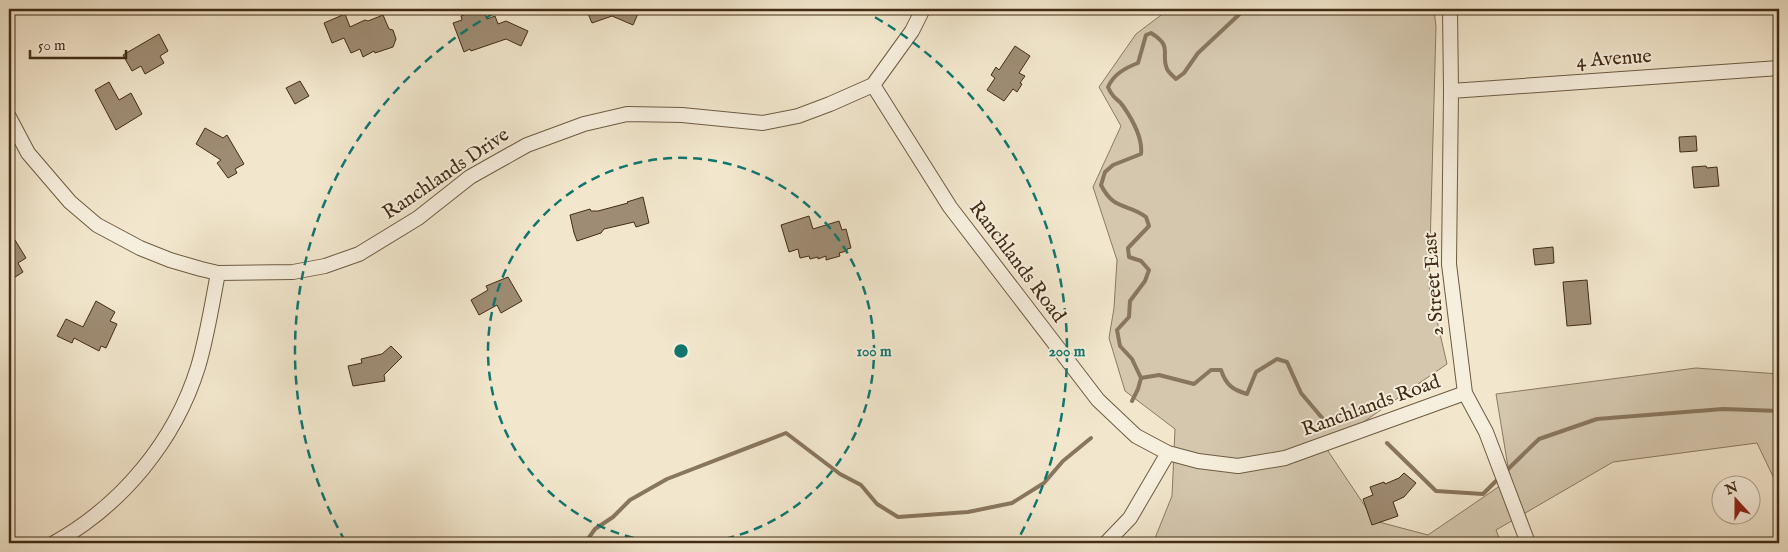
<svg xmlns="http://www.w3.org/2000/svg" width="1788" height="552" viewBox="0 0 1788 552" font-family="'IM FELL English',serif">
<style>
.green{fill:#d4c7ae;stroke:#8b7a61}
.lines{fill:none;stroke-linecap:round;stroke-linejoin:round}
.stream{stroke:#88765d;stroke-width:4}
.building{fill:#9e8d74;stroke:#422c14}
.minor-casing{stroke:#6e5b42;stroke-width:16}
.minor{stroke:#f7efde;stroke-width:14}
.ring{fill:none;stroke:#0f766e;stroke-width:2.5;stroke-dasharray:9 6}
.labels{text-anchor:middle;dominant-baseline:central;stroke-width:4;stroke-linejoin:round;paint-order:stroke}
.street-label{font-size:20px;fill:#422c14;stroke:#f7efde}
.centre{fill:#0f766e;stroke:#f7efde;stroke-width:2.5}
.ring-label{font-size:15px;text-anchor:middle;font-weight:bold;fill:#0f766e;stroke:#f7efde;stroke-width:4;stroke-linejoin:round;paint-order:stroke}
</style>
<rect width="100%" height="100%" fill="#f2e7cd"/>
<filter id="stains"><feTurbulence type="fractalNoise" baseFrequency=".004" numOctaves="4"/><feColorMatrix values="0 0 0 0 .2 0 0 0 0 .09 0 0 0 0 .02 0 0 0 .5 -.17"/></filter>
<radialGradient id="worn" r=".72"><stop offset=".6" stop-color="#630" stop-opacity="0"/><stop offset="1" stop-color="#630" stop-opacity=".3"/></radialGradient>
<path class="green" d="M1169,9h265l2,18 -7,259 18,78 -121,84 49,73 53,14 82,-56 -14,-85 200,-26 83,6v115l-22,-46 -144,19 -117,68 5,13h-348l19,-47 3,-67 -50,-38 -16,-53 5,-30 3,-48 -24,-73 28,-61 -22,-39 37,-53z"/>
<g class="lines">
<path class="stream" d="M1141,378l-9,-19 -12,-13 -3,-16 12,-13 1,-16 15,-20 4,-11 -8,-9 -12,-4 -1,-9 21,-22 -3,-9c-19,-14 -32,-6 -45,-32l4,-13 8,-7 28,-11c2,-16 -9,-35 -18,-48 -6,-9 -9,-5 -15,-19 6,-13 17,-19 30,-24l8,-28 5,-2c23,14 9,20 16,36 2,4 6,7 9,10l8,-6 14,-20 47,-44
M1141,378l18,-3 35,9 17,-14h10c5,15 12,20 26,24l9,-22 21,-13 10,3 14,31 22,26
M1132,401l6,-12 3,-11
M1387,443l49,48 47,3 16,-16
M1504,473l35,-34 58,-20 126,-10 56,2
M585,543l10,-14 18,-12 17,-17 37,-21 119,-46 54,41 21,11 16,19 21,13 70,-5 44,-9 32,-20 19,-22 28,-23"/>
</g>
<path class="building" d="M586,9h54l-7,16 -21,-9 -20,7z
M475,11l2,3 7,-3 3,8 8,-3 3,8 8,-3 22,10 -7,15 -15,-7 -35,12 -1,-2 -6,3 -11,-29 9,-3 -1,-4z
M345,14l5,13 15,-7 3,1 15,-6 6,14 4,1 3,9 -3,8 -18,6 -1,-2 -11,6 -3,-8 -9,4 -7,-15 -12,5 -8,-20z
M159,34l9,17 -8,5 4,7 -19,11 -4,-8 -9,5 -9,-16z
M1015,46l15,10 -11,17 6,3 -5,7 2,1 -5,8 -4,-3 -9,12 -17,-11 8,-12 -4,-3 5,-8 3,3z
M300,81l9,15 -14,8 -9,-16z
M109,82l10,18 12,-7 11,21 -26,16 -21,-40z
M205,128l18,10 4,-3 17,29 -9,5 2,4 -9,5 -11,-15 4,-3 -25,-16z
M1696,136l1,15 -17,1 -1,-15z
M1706,166l1,2 10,-1 2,19 -25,2 -2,-21z
M643,197l6,26 -13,4 -2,-5 -30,7 -3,4 -24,8 -3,-8 -4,-18 20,-6 1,2h7l30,-8 -1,-1z
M809,216l4,13 26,-8 3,9 4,-1 5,19 -4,1v2l-8,2 1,3 -14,4v-4l-8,3v-2l-8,2 -1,-3 -9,2 -2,-9 -9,3 -8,-27z
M15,240l11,18 -8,5 5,9 -14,9v-37z
M1553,247l1,16 -19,2 -2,-16z
M508,277l14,24 -21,12 -4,-8 -18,10 -8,-15 17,-10 -2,-4z
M1587,280l4,44 -24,2 -4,-44z
M96,301l19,11 -5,9 7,3 -11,24 -5,-2 -2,5 -25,-13 -2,5 -15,-7 9,-17 17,8z
M391,346l11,11 -18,18 1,6 -32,5 -5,-20 14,-3 -1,-4 21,-5z
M1404,473l12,10 -12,14 -11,5 5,14 -26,9 -9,-26 10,-4 -3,-8 14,-5 1,2 14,-6z"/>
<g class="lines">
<defs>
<path id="minor" d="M1450,9l1,82 -2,173 16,129 21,39 42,111
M873,85l77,122 148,193 38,36 32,17 30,8 40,5 47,-8 180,-65
M1451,91l328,-23
M9,117l19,36 42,49 27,23 43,23 30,12 31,9 17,4 75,-1 32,-6 34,-12 59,-36 52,-41 57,-32 57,-21 43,-10 55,1 81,8 35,-7 32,-12 43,-19 39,-54 11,-22
M54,543c68,-38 121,-102 144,-176 9,-30 14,-63 20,-94
M1106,543l24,-25 38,-65"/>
</defs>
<use href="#minor" class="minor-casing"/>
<use href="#minor" class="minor"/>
</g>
<g class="ring">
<path d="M663 543A193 193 0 1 1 699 543"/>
<path d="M345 541A386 386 0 0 1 500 10M862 10A386 386 0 0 1 1017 541"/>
</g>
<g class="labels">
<g class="street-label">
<text transform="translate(1614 59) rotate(-4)">4 Avenue</text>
<text transform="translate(446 174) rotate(-34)">Ranchlands Drive</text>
<text transform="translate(1017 262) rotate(53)">Ranchlands Road</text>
<text transform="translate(1434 284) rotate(-94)">2 Street East</text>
<text transform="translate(1371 406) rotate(-20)">Ranchlands Road</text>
</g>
</g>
<circle cx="681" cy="351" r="8" class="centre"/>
<g class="ring-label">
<text x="874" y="356">100 m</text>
<text x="1067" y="356">200 m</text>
</g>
<rect width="1788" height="552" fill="none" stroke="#f2e7cd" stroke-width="30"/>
<rect x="10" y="10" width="1768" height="532" fill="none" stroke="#422c14" stroke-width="2.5"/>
<rect x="15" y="15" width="1758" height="522" fill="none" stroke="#422c14"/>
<g transform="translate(1736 500) rotate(339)"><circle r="24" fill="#f7efde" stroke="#afa18d"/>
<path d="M0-4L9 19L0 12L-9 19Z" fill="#8f2418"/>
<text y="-8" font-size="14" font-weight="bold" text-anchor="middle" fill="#422c14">N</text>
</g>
<path d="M30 50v8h96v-8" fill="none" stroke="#422c14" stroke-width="2.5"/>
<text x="38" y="50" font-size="15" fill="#422c14" stroke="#f7efde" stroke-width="4" paint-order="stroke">50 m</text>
<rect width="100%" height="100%" filter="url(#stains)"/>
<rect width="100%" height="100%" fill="url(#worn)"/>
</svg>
